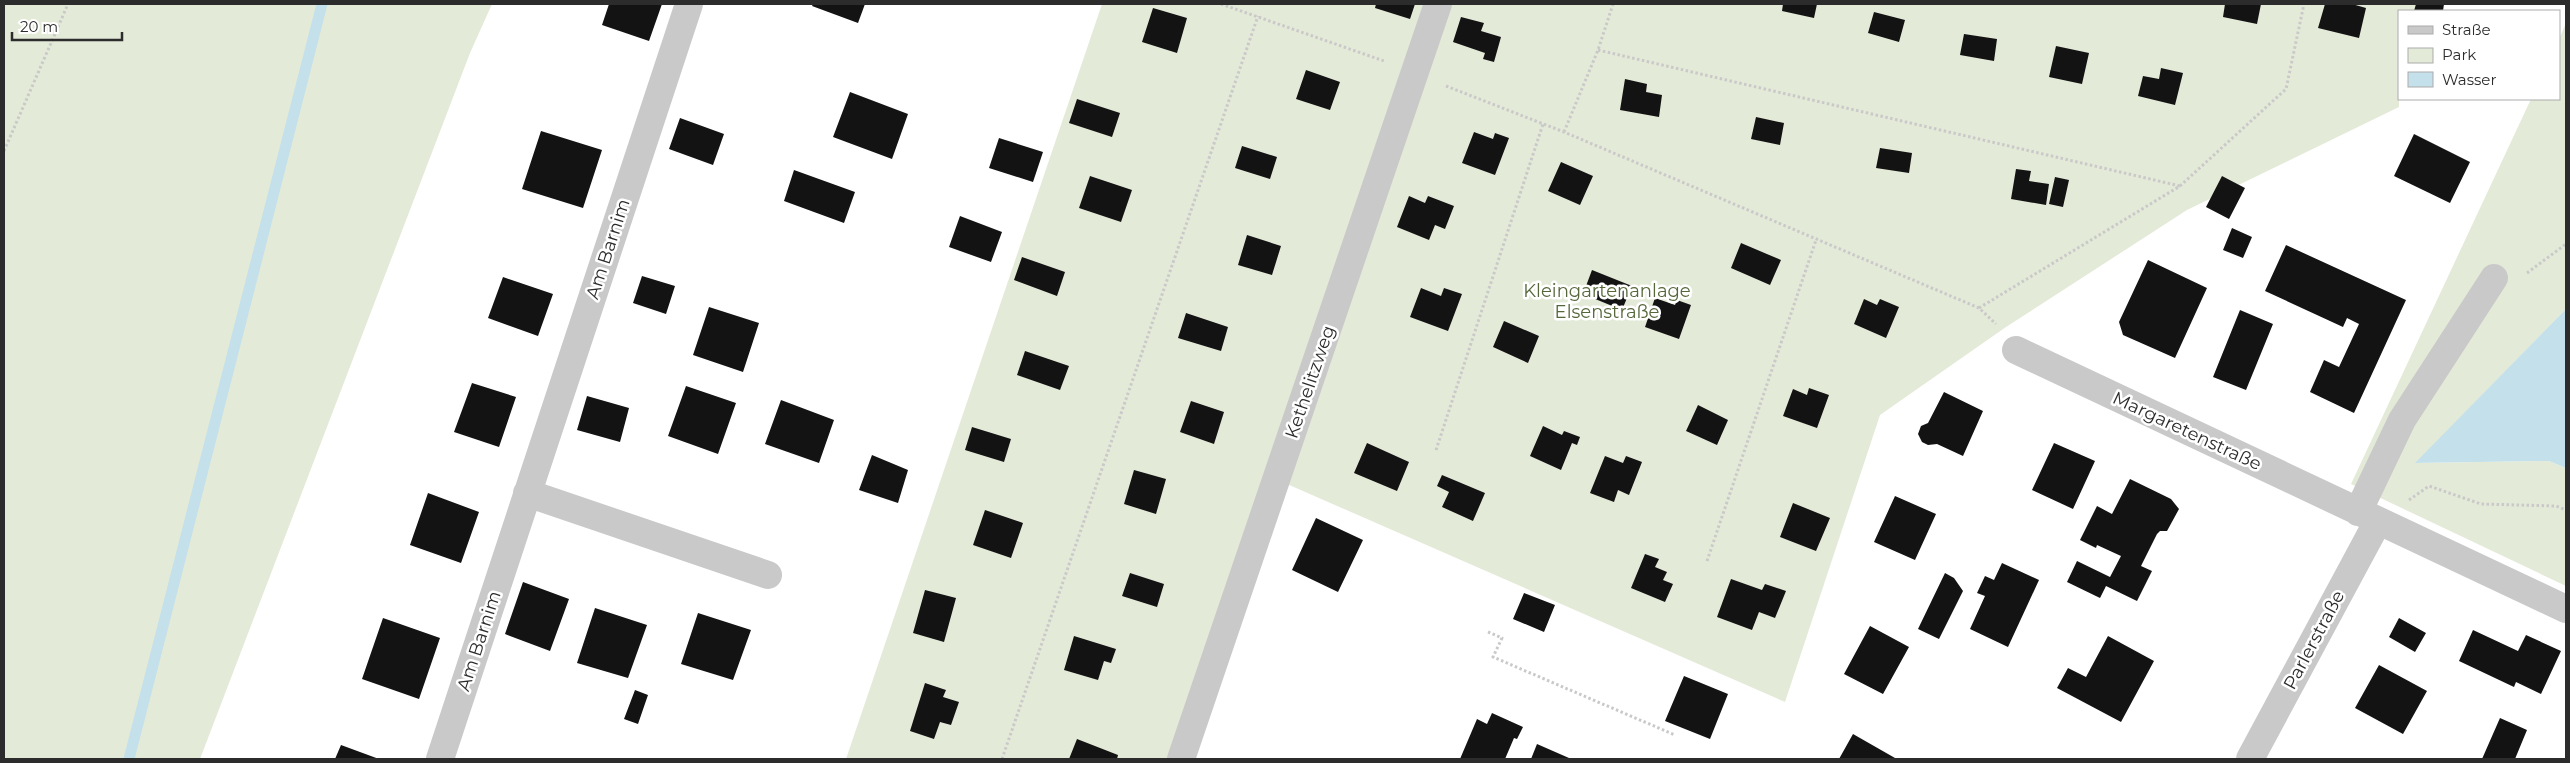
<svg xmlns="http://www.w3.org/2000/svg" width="2570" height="763" viewBox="0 0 2570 763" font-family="Montserrat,sans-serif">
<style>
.green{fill:#e4ead8}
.water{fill:#c4e0ea}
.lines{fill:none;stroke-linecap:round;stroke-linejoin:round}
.stream{stroke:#c4e0ea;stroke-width:11}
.building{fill:#131313}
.path{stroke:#c9c9c9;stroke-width:3;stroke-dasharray:2.5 2.5;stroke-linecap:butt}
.minor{stroke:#c9c9c9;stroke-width:28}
.labels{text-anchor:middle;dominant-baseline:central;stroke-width:5;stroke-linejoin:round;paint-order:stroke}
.street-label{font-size:18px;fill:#2c2c2c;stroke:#fff}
.park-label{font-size:18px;fill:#55673a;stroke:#fff}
</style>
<rect width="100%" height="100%" fill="#fff"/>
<path class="green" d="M4,4h488l-22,49 -270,706h-196z
M1102,4h1315l-2,7h-16v96l-212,103 -181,117 -126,88 -95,287 -514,-225 -98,282h-327z
M2566,23v286l-150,154 133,-2 17,7v118l-215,-102 180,-385h28v-60z"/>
<path class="water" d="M2566,309v159l-17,-7 -134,2z"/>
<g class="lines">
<path class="stream" d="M129,759l193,-755"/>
</g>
<path class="building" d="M609,4h53l-13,37 -47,-16z
M813,4h52l-7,19 -46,-17z
M1376,4h39l-5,15 -35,-11z
M1783,4h34l-3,14 -32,-7z
M2225,4h36l-4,20 -34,-7z
M2325,4h27l14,4 -7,30 -41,-10z
M2416,4h28l-1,7h-29z
M1153,8l34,10 -10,35 -35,-11z
M1874,12l31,8 -6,22 -31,-9z
M1461,17l23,6 -3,8 20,6 -7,25 -11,-3 2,-6 -32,-11z
M1964,34l33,5 -3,22 -34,-6z
M2056,46l33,7 -7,31 -33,-7z
M2161,68l22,5 -8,32 -37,-9 5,-20 16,3z
M1306,70l34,12 -10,28 -34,-11z
M1625,79l22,5 -1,8 16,3 -3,22 -39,-7z
M850,92l58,22 -16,45 -59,-22z
M1077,99l43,14 -8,24 -43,-14z
M1756,117l28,6 -4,22 -29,-6z
M680,118l44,16 -11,31 -44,-16z
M541,131l61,19 -19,58 -61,-19z
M1474,132l19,7 2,-6 14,5 -14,37 -33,-12z
M2414,134l56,28 -20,41 -56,-27z
M999,138l44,14 -10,30 -44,-14z
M1242,146l35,11 -7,22 -35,-11z
M1880,148l32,5 -3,20 -33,-5z
M1561,162l32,14 -13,29 -32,-14z
M2016,169l15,2 -2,10 20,3 -3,21 -35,-6z
M794,170l61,22 -11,31 -60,-22z
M1090,176l42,14 -11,32 -42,-14z
M2222,176l23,12 -16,31 -23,-12z
M2055,177l14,3 -6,27 -14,-3z
M1409,196l16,7 3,-7 26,10 -9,23 -10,-4 -6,15 -32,-13z
M960,216l42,16 -11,30 -42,-15z
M2232,228l20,9 -9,21 -20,-8z
M1247,235l34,11 -9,29 -34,-10z
M1741,243l40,17 -11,25 -39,-17z
M2286,245l120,55 -52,113 -44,-21 14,-32 15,7 20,-43 -12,-6 -4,9 -78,-36z
M1022,257l43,15 -8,24 -43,-16z
M2148,260l59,28 -32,70 -52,-23 -4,-13z
M1592,270l40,16 -10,24 -39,-16z
M642,276l33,10 -9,28 -33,-11z
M503,277l50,17 -15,42 -50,-18z
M1421,288l20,8 3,-8 18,6 -14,37 -38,-14z
M1655,298l20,7 2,-5 14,5 -12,34 -34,-12z
M1864,299l13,6 3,-6 19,8 -13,31 -32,-14z
M709,307l50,16 -16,49 -50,-17z
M2240,310l33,14 -27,66 -33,-13z
M1186,313l42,14 -7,24 -43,-13z
M1504,321l35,15 -11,27 -35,-16z
M1025,351l44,15 -9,24 -43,-15z
M472,383l44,14 -17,50 -45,-15z
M686,386l50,17 -18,51 -50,-18z
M1809,388l20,7 -12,33 -34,-12 10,-27 14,6z
M1944,392l39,19 -20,45 -26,-12 -9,1 -6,-3 -4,-8 3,-8 7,-3z
M587,396l42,12 -9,34 -43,-12z
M781,400l53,20 -15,43 -54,-19z
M1191,401l33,11 -10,32 -34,-12z
M1698,405l30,15 -11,25 -31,-14z
M1543,426l19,9 2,-4 16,6 -3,8 -5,-2 -11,27 -31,-14z
M972,427l39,12 -7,23 -39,-12z
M1367,443l42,19 -12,29 -43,-18z
M2054,443l41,18 -22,48 -41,-19z
M872,455l36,15 -10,33 -39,-13z
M1605,456l18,7 3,-7 16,6 -13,33 -11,-5 -4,12 -24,-9z
M1134,470l32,9 -10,35 -32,-10z
M1442,475l43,18 -12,28 -31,-14 7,-15 -12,-6z
M2130,479l41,20 8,10 -12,22h-7l-3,3 -16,32 11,5 -15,30 -31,-15 -6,12 -33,-16 10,-21 33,16 11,-21 -24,-11 -1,3 -16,-8 17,-34 15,8z
M428,493l51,19 -18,51 -51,-18z
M1895,496l41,18 -21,46 -41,-18z
M1793,503l37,15 -14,33 -36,-14z
M985,510l38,13 -12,35 -38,-13z
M1316,518l47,22 -25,52 -46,-22z
M1645,554l14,5 -4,8 12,5 -4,8 10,4 -8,18 -34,-14z
M2002,563l37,17 -31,67 -38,-18 15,-33 -8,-3 8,-17 9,4z
M1130,573l34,11 -7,23 -35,-11z
M1945,573l9,5 9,13 -24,48 -21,-10z
M1731,579l31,11 3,-6 21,7 -11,27 -16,-6 -7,18 -35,-13z
M523,582l46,17 -19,52 -45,-17z
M925,590l31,8 -12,44 -31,-9z
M1524,593l31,12 -11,27 -31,-13z
M595,608l52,17 -19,53 -51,-15z
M698,613l53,17 -18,50 -52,-16z
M383,618l57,20 -21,61 -57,-20z
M2399,618l27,15 -11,19 -26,-15z
M1870,626l39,21 -26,47 -39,-20z
M2473,630l45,21 8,-16 35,16 -20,43 -25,-12 -2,5 -55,-26z
M1074,636l42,13 -5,14 -7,-2 -6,19 -34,-10z
M2108,636l46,25 -33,61 -64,-34 11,-20 18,9z
M2379,665l48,26 -24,43 -48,-26z
M1684,676l44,18 -18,45 -45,-18z
M925,683l21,7 -3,7 16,5 -8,23 -11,-3 -6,17 -24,-8z
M635,690l13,5 -10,29 -14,-5z
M1492,713l31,14 -6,12 -3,-1 -9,21h-45l17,-40 10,5z
M2500,718l27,12 -12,29h-33z
M1853,734l42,24 -1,1h-55z
M1077,739l41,16 -1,4h-48z
M1537,744l32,14 -1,1h-37z
M341,745l38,14h-44z"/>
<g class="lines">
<path class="path" d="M1221,4l163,57
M1598,50l582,136
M1446,86l118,46 415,176 17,16
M1564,132l34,-82 15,-46
M4,151l64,-147
M2527,273l39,-29
M1979,308l201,-122 106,-97 18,-85
M1436,450l107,-326
M2409,500l20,-14 52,18 75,2 10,4
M1707,561l109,-321
M1488,632l14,6 -9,19 182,78
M1002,759l256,-743"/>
<path class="minor" d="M2016,350l550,259
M527,493l241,82
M2358,512l44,-92 92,-142
M440,759l249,-755
M1181,759l257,-755
M2250,759l128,-238"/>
</g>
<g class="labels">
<g class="street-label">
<text transform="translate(608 249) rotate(-72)">Am Barnim</text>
<text transform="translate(1310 382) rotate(-71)">Kethelitzweg</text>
<text transform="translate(2187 431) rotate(25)">Margaretenstraße</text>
<text transform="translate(2314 640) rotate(-62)">Parlerstraße</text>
<text transform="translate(479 641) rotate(-72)">Am Barnim</text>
</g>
<g class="park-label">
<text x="1607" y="291">Kleingartenanlage<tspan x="1607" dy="21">Elsenstraße</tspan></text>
</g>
</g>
<rect width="2570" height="763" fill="none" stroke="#2c2c2c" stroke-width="10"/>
<rect x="2398" y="10" width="162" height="90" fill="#ffffff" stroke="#ababab"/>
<rect x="2408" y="26" width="25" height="8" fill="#c9c9c9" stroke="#ababab"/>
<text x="2442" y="35" font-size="15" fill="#2c2c2c">Straße</text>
<rect x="2408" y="48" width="25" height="15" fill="#e4ead8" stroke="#ababab"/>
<text x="2442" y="60" font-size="15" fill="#2c2c2c">Park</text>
<rect x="2408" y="72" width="25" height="15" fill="#c4e0ea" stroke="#ababab"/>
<text x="2442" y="85" font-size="15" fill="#2c2c2c">Wasser</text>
<path d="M12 32v8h110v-8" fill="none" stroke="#2c2c2c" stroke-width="2.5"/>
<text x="20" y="32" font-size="15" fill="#2c2c2c" stroke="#ffffff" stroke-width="4" paint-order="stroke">20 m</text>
</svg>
